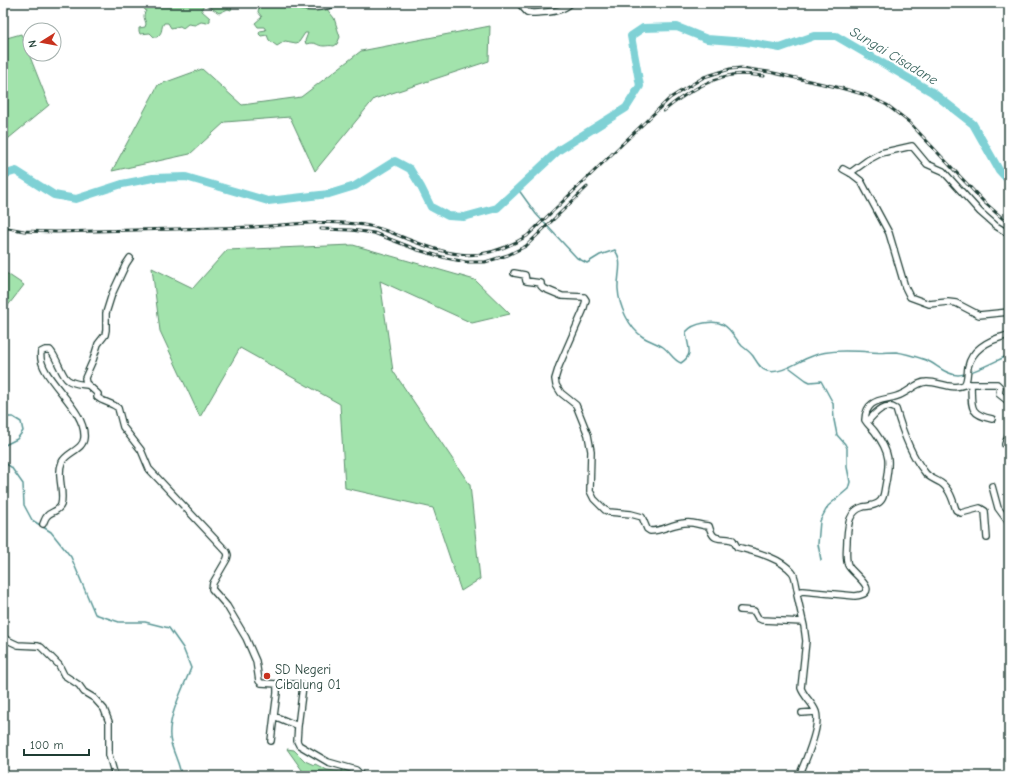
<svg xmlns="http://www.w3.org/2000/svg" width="1012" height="779" viewBox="0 0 1012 779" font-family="'Comic Neue',sans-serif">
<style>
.green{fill:#a2e3ac;stroke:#609070}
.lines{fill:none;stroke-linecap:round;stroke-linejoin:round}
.stream{stroke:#599695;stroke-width:1.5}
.river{stroke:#7fd1d5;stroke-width:8}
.minor-casing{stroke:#1f3d34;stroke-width:8}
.minor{stroke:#fff;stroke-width:5.5}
.rail-casing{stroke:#1f3d34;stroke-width:3}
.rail{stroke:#fff;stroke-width:1.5;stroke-dasharray:4.5;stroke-linecap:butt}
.poi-dot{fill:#c8321e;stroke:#fff;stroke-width:1.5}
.labels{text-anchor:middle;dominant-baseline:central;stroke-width:4;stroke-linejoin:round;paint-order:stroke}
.poi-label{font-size:13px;fill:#1f3d34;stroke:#fff;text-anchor:start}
.water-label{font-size:14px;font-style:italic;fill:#37625c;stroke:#fff}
</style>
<rect width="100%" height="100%" fill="#fff"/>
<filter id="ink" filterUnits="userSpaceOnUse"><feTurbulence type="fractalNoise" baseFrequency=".025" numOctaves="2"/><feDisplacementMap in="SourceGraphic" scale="8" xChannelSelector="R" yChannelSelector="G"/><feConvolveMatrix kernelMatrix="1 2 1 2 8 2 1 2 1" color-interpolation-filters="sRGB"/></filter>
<g filter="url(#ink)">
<path class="green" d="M143,3h96h-6l-2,7 -3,-1 -9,4 -9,-6 -6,-2 -2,3v3l8,7v3l-3,2 -6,-1 -6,3 -7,-1 -5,4 -3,-2 -9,2 -3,-5h-4c-4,6 0,8 -7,14h-3l-4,-4 -10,1 -1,-3v-3l6,-1 1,-3c-1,-5 -4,-8 0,-13l-3,-4z
M256,3h72l-2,5 8,10 6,19 -3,7 -3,2c-4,-1 -7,0 -10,0 -8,0 -7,-5 -18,-2l-1,-3 3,-8h-3l-6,9 -3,1 -11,-2 -8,5 -8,-6 -2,-5 -6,1 -2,-2 1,-3 6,-1 -2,-3h-6l-3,-4 7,-6 -4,-5 1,-6z
M490,26l-1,35 -115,38 -59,72 -25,-54 -65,5 -35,32 -78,17 46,-86 44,-16 40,36 59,-8 60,-46z
M21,34l28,71 -46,38v-104z
M353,245l122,35 35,34 -38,9 -92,-42 13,90 77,114 10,94 -19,12 -28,-83 -88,-20 -5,-84 -100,-56 -40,69 -40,-86 -8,-63 41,20 34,-38z
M3,271l21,14 -21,27z
M287,749l7,1 11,11 9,4 1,-1 12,6 14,2 5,-7 17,11h-62l1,-2v-4z"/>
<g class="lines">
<path class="stream" d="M3,7l16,-4
M518,189l18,25 41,44 10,5 13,-8 15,-5c9,13 2,25 3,39 1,17 11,39 25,48 6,4 14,6 20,10 7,5 10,13 18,16 14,-9 6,-17 5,-31 4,-5 12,-8 18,-9 24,-4 25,8 38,23 4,3 8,6 11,10 4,6 7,13 14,15 13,4 32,-10 43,-14 10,-5 24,-6 35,-6 9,0 16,0 24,1 9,1 18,0 27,0 9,1 21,5 30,8 10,4 20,15 32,15 15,-1 37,-14 51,-20
M790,368l16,12 4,2 11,-1 12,22 1,17 3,15 8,9 2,4v19l3,15 -2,7 -20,17 -8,15 -2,23 3,16
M3,417h10l8,5 2,9 -6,8 -14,7
M3,462l8,5 12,17 1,21 8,15 19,12 20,25 24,57 24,8h26l24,6 14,20 8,20c-8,21 -26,53 -20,75 3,12 9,21 10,33
M307,776c8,-7 22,-3 31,0"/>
<path class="river" d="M3,175l13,-4 38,24 22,4 46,-15 31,-6 33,-1 82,24 61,-7 26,-8 40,-25 15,8 11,18 10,20 17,9 16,1 33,-9 62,-58 67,-42 14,-22 -9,-50 12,-8 34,-1 30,12 39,3 34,6 34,-12h22l96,56 41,32 26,46 10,11"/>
<defs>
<path id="minor" d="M291,3c14,7 33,5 47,0
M519,3l8,9 5,1c14,-1 28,0 39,-10
M843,169l9,5 9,7 28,52 16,54 5,10 19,7 19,-2 8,1 23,12 30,-3
M850,173l18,-13 13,-7 31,-7 15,18 16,7 37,41 16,14 13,8
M130,258l-4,6 -14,30 -6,19v17l-1,5 -7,9 -5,16 -8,18 1,5 12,11 -1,3c7,6 14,5 21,11l5,19 18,23 8,19 78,83 1,3 -1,4 -14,24 -1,6 15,17 19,32 10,23 3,20 2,2 16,1v9l-3,23 24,10 -1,15 2,4 29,17 28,8 6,6
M514,273l11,2 1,6 15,2v3l2,2 19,8 22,1 2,3 -3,11 -24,55 -4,13 1,6 5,8 15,12 12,30 3,16 -1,40 4,8 11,11 4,2 22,2 11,3 5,12 3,2c12,0 22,-7 34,-8 11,-2 14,3 25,3 5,17 9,10 24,14l4,7c18,5 42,10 55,25 4,4 4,15 6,21
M966,384h31l3,3 -1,7 10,8
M971,384c1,22 -3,30 21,35
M867,422c7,-7 17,-21 29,-13 6,21 14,45 28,62 4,7 11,8 17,12 9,6 12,18 15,27l5,3 19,-5 5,3 2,27
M1009,433l-4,11v1l4,2
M992,486l6,22 11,15
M43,524c1,-2 2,-6 4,-8 4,-5 11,-4 14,-11 4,-14 -5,-29 1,-43 5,-10 21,-12 22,-24 3,-30 -48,-61 -43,-86l4,-2h5c7,7 12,27 18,30 5,4 13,4 19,5
M740,610l14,1 4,7 4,2 41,2
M3,638l15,7 20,1 3,1 18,18 5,10 15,10 5,7 10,6 10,11 5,13v33l6,21
M277,684h21l5,2 -5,40
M802,713l14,-1
M271,741l3,-25
M799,776c6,-14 22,-50 17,-64 -3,-9 -12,-15 -15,-24l5,-47 -2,-15 -7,-31 1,-2 4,-2 53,5c29,-3 -4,-23 -7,-31 -3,-8 -1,-17 -1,-25 1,-13 1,-29 16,-33 5,-1 11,-1 15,-4 6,-3 6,-11 7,-16 5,-25 6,-33 -10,-55 -3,-4 -7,-7 -10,-12 1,-25 23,-18 37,-26 9,-4 15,-12 25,-12 13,0 24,8 37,3 4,-4 3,-12 4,-18 4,-19 24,-28 41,-32"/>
</defs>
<use href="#minor" class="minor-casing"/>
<use href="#minor" class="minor"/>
<defs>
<path id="rail" d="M664,111c17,-15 46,-33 68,-36 11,-2 21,0 32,1
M3,227l21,4 32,1c66,-2 133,-3 199,-5 35,-2 74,-8 109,-2 15,2 29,8 43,14 47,18 74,25 120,-3l143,-138 34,-21 26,-8 11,-1 28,4 72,16 25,7 21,10 22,17 75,80 25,22
M321,229l30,1 23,3 44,17 28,8 20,4h19l23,-7 18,-9 61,-59"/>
</defs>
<use href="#rail" class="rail-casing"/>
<use href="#rail" class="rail"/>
</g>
</g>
<circle class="poi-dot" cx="267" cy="676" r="4"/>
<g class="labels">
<g class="poi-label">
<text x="275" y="669">SD Negeri<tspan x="275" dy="15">Cibalung 01</tspan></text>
</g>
<g class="water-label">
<text transform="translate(894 56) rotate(31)">Sungai Cisadane</text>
</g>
</g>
<rect width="1012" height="779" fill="none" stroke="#fff" stroke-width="16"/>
<rect x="8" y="8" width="996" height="763" fill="none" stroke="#1f3d34" stroke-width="1.5" filter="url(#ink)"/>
<g transform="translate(42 42) rotate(259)"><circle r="19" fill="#ffffff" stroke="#a5b1ae"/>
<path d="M0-3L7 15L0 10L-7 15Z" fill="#c8321e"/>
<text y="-6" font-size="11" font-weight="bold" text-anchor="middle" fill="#1f3d34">N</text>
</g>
<path d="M24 749v6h65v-6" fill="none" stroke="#1f3d34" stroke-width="2"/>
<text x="30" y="749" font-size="12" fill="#1f3d34" stroke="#ffffff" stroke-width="3" paint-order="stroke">100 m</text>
</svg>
